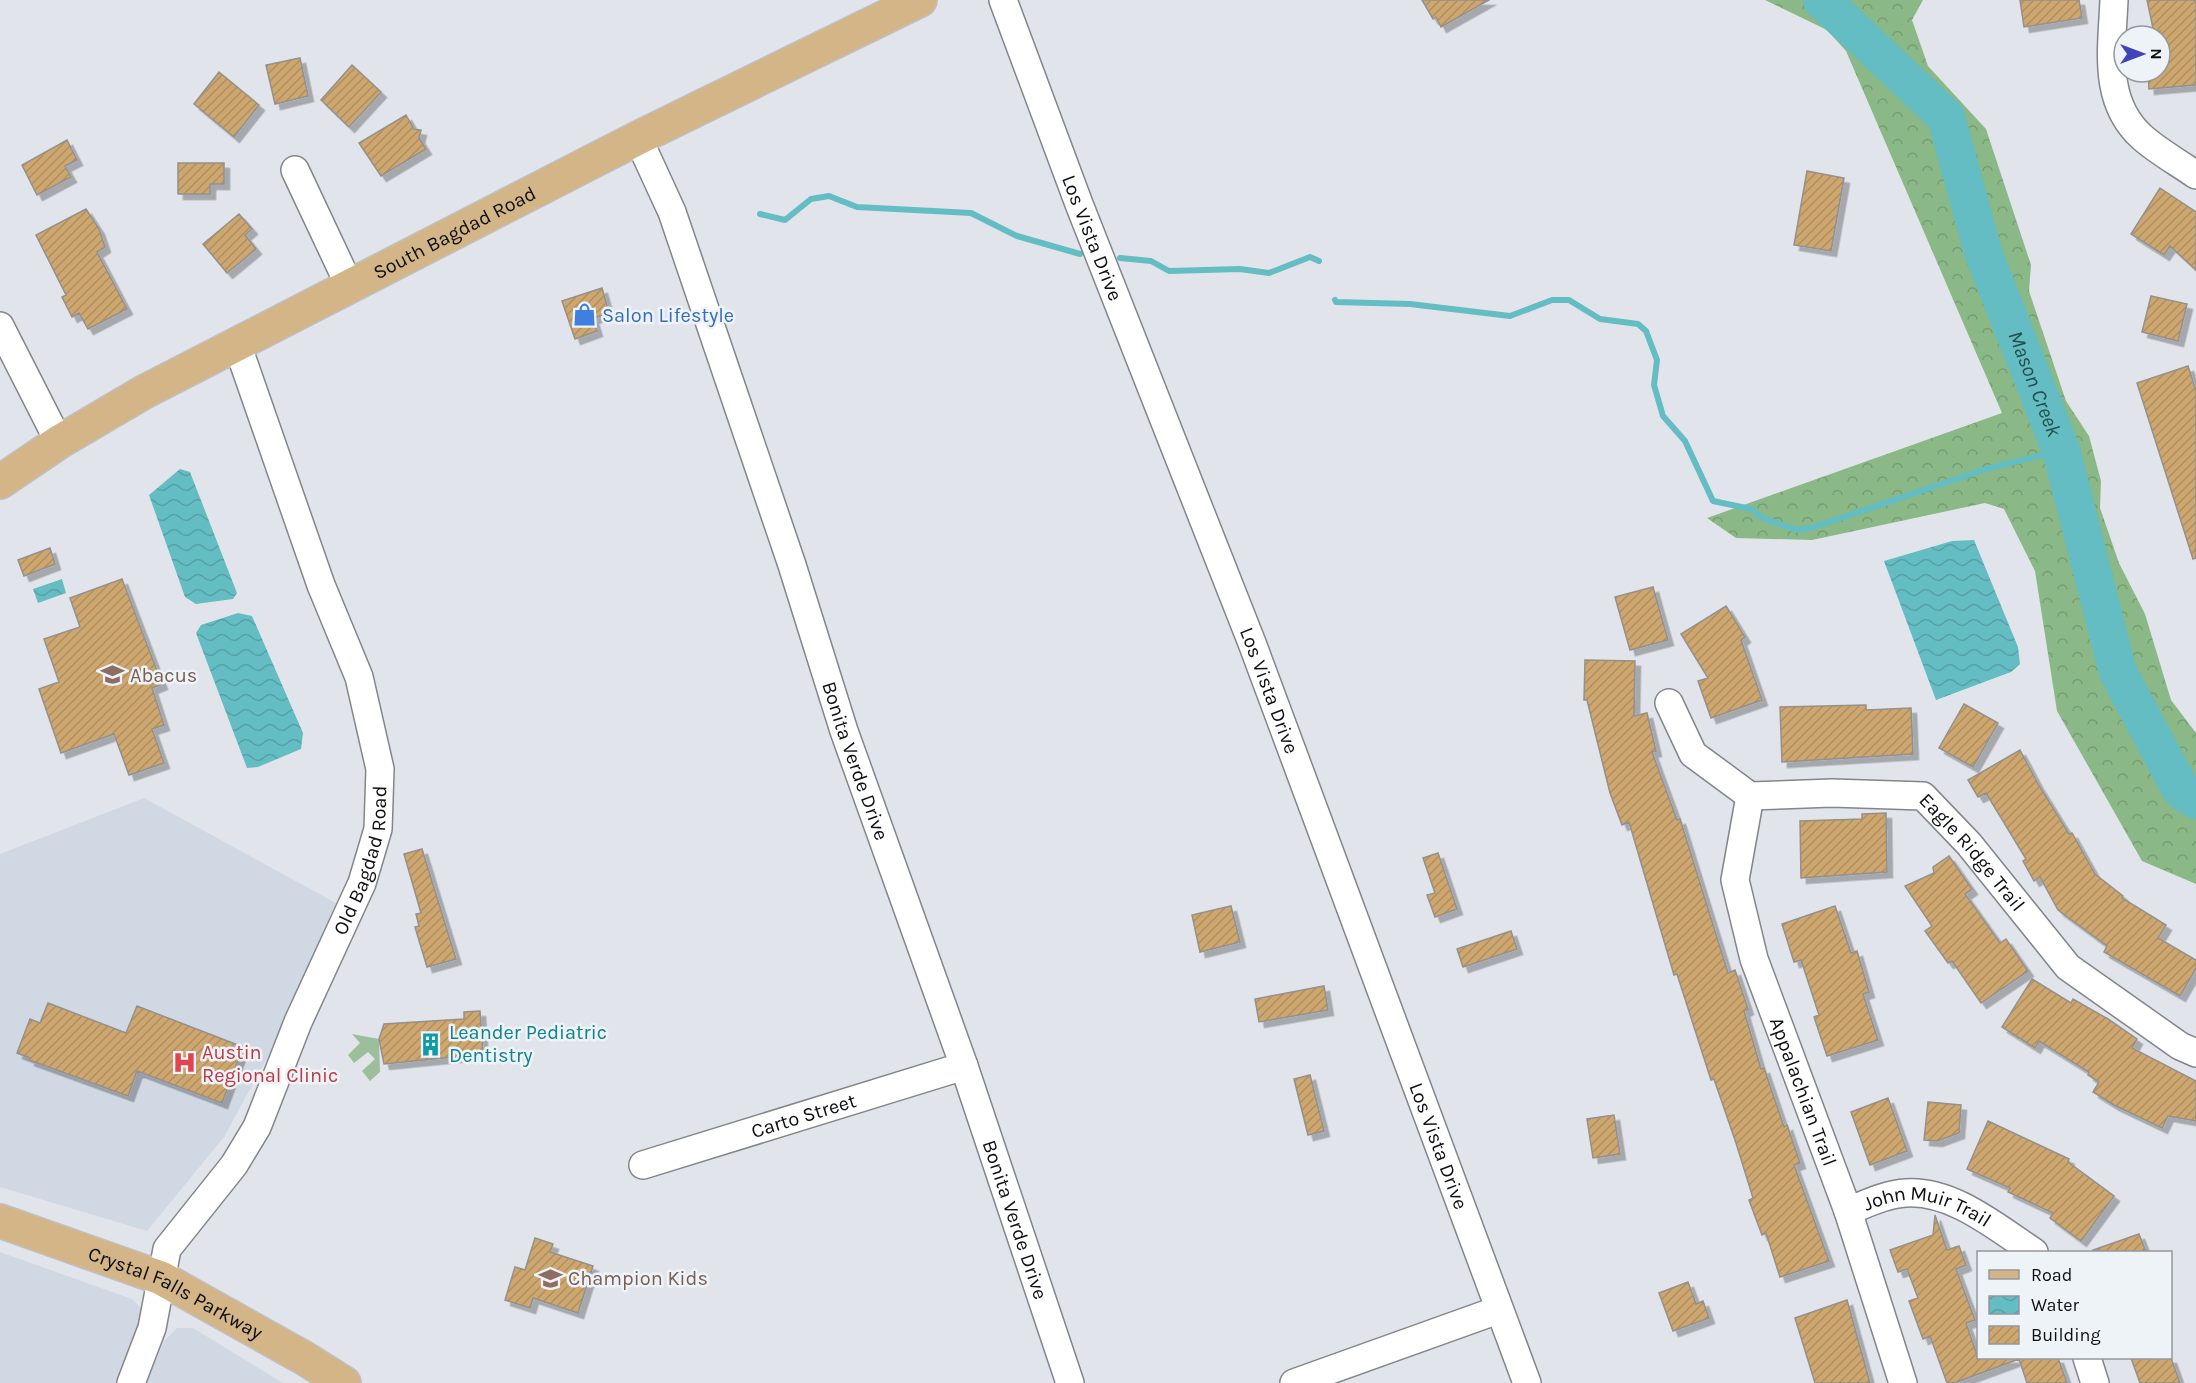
<svg xmlns="http://www.w3.org/2000/svg" width="2196" height="1383" viewBox="0 0 2196 1383" font-family="Karla,sans-serif">
<style>
.built{fill:#d0d8e4}
.green{fill:#9dbe9a}
.forest{fill:url(#forest-crowns)}
.water{fill:url(#water-waves)}
.lines{fill:none;stroke-linecap:round;stroke-linejoin:round}
.stream{stroke:#64bdc2;stroke-width:6}
.river{stroke:#64bdc2;stroke-width:38}
.building{fill:url(#building-hatch);stroke:#94908b;stroke-width:1.5;filter:url(#shadow)}
.minor-casing{stroke:#82858a;stroke-width:30}
.major-casing{stroke:#c0c0c1;stroke-width:36}
.minor{stroke:#fff;stroke-width:27}
.major{stroke:#d3b588;stroke-width:33}
.labels{text-anchor:middle;dominant-baseline:central;stroke-width:5;stroke-linejoin:round;paint-order:stroke}
.street-label{font-size:20px;fill:#0c0e0f;stroke:#eef3f8}
.shop-label{font-size:20px;fill:#366cbe;stroke:#eef3f8;text-anchor:start}
.education-label{font-size:20px;fill:#785e54;stroke:#eef3f8;text-anchor:start}
.culture-label{font-size:20px;fill:#0d838f;stroke:#eef3f8;text-anchor:start}
.health-label{font-size:20px;fill:#be3a42;stroke:#eef3f8;text-anchor:start}
.water-label{font-size:21px;font-style:italic;fill:#244e50;stroke:#eef3f8}
</style>
<defs>
<pattern id="forest-crowns" width="20" height="18" patternUnits="userSpaceOnUse" patternTransform="scale(1.5)"><rect width="20" height="18" fill="#8ab887"/><path d="M2 6a3 3 0 1 1 6 0M12 15a3 3 0 1 1 6 0" fill="none" stroke="#769d73"/></pattern>
<pattern id="water-waves" width="16" height="10" patternUnits="userSpaceOnUse" patternTransform="scale(1.5)"><rect width="16" height="10" fill="#64bdc2"/><path d="M0 5q4-4 8 0t8 0" fill="none" stroke="#56a1a6"/></pattern>
<pattern id="building-hatch" width="6" height="6" patternUnits="userSpaceOnUse" patternTransform="scale(1.5)"><rect width="6" height="6" fill="#cea76f"/><path d="M-1 1l2-2M0 6l6-6M5 7l2-2" fill="none" stroke="#b08f5f"/></pattern>
<filter id="shadow"><feDropShadow dx="5.5" dy="5.5" stdDeviation="0" flood-color="#0004"/></filter>
</defs>
<rect width="100%" height="100%" fill="#e1e5eb"/>
<path class="built" d="M144,798l192,105 -57,133 -55,101 -77,94 -147,-44v-333z
M0,1252l132,47 12,12 1,9 -29,63h-116z
M177,1328h16l90,55h-137l18,-42z"/>
<path class="green" d="M352,1034l27,5 1,33 -10,9 -8,-10 13,-12 -7,-7 -14,11 -6,-8 12,-12z"/>
<path class="forest" d="M1765,0h158l-11,20 16,46 58,63 45,136 -2,26 37,110 23,35 12,45 -1,27 19,55 26,51 26,86 25,33v151l-54,-23 -85,-150 -22,-140 -31,-62 -19,-6 -173,37 -76,-2 -29,-20 295,-105 -156,-362 -19,-21z"/>
<path class="water" d="M180,469l10,3 47,121 -4,6 -37,5 -11,-7 -36,-102z
M1974,540l44,107 2,17 -9,8 -75,28 -52,-139 68,-20z
M62,579l4,14 -28,10 -5,-14z
M238,613l14,3 51,117 -2,16 -43,18 -11,1 -51,-135 5,-8z"/>
<g class="lines">
<path class="stream" d="M760,214l25,6 26,-21 18,-3 28,11 114,6 46,23 63,18
M1120,258l31,3 18,10 71,-2 29,4 41,-16 9,4
M1335,300l1,2 74,2 100,12 42,-16h17l31,19 38,5 8,7 11,29 -3,25 9,31 22,25 28,60 38,8 11,9 34,12 18,-3 169,-57 78,-20"/>
<path class="river" id="s1" d="M1822,0l124,117 37,135 78,198 57,222 63,118 15,10"/>
</g>
<path class="building" d="M1422,0h67l-48,27 -5,-10 -3,2z
M2020,0h59l3,18 -58,9z
M2147,0h49v85l-47,4 -1,-17h12v-41l-6,2z
M300,58l8,38 -33,8 -9,-39z
M352,65l29,27 -32,35 -28,-27z
M219,72l40,33 -25,32 -40,-33z
M406,115l8,14 7,1 -2,8 7,11 -45,27 -22,-33z
M67,140l10,20 -12,6 6,11 -34,18 -15,-30z
M178,163h46v21h-14v10h-32z
M1807,171l37,7 -13,73 -37,-6z
M2160,188l36,24v58l-26,-24 -6,9 -33,-21z
M86,209l13,20 6,18 -8,5 30,57 -39,20 -9,-16 -7,4 -10,-20 4,-2 -30,-60z
M239,214l13,15 -7,6 11,14 -29,24 -24,-29z
M602,288l7,25 -16,5 4,13 -22,8 -13,-38z
M2151,296l36,8 -9,37 -36,-9z
M2188,366l8,25v167l-3,1 -56,-176z
M50,548l5,16 -31,12 -6,-16z
M122,579l40,105 -10,4 12,37 -12,4 12,34 -35,12 -15,-41 -53,19 -22,-64 20,-7 -15,-43 36,-12 -10,-29z
M1653,587l15,53 -38,10 -15,-53z
M1726,606l19,31 -4,3 21,60 -51,18 -13,-37 10,-3 -27,-44z
M1585,660l50,1 -1,55 13,-3 9,38 -4,1 25,68 3,-1 48,154 7,-3 13,39 -4,2 17,58 3,-1 20,59 3,-2 13,38 -6,2 35,96 -49,16 -14,-44 -4,2 -13,-35 4,-2 -17,-55 -22,-64 -3,1 -34,-106 -3,1 -45,-153 -7,3 -12,-32 -23,-93h-3z
M1964,704l34,19 -25,44 -34,-19z
M1866,705v5l45,-2 2,46 -131,8 -2,-55z
M2020,750l18,34 31,50 3,-1 23,41 28,22 -1,2 44,27 -8,13 38,22v8l-16,28 -76,-44 3,-6 -49,-36 -18,-33 -6,4 -11,-20 3,-2 -40,-66 -8,4 -10,-17z
M1886,813l1,59 -86,6 -1,-57 62,-2v-5z
M422,849l34,110 -29,8 -12,-40 4,-1 -3,-12 5,-1 -17,-59z
M1438,853l19,56 -22,8 -8,-22 8,-2 -12,-35z
M1949,856l23,33 -7,5 35,49 6,-4 22,32 -47,32 -29,-42 -4,2 -23,-32 7,-5 -27,-40 29,-13 -1,-6z
M1231,906l9,36 -40,10 -8,-37z
M1835,906l16,47 6,-2 12,41 -6,2 15,46 -51,16 -13,-39 5,-2 -18,-55 -7,2 -12,-38z
M1511,931l6,18 -54,18 -6,-18z
M2032,979l39,24 2,-4 35,20 29,20 -5,9 64,33v40l-28,-5 -6,12 -48,-23 -21,-13 6,-10 -11,-7 1,-3 -50,-31 -4,7 -33,-21z
M1324,986l4,24 -69,12 -4,-23z
M48,1003l78,30 11,-27 106,41 -21,56 -85,-32 -9,25 -99,-36 1,-2 -13,-5 13,-34 10,4z
M480,1011l3,43 -99,10 -5,-25 5,-15 80,-5v-7z
M1310,1075l14,56 -16,4 -14,-56z
M1888,1098l19,53 -37,14 -19,-53z
M1928,1102l33,3 -2,28 -22,8 -13,-1z
M1614,1115l6,39 -27,4 -6,-39z
M1988,1121l81,38 -1,3 46,34 -33,45 -31,-23 3,-5 -45,-21 2,-4 -43,-19z
M1935,1215l12,35 12,-4 7,19 -10,4 19,51 -9,3 12,35h80l9,25h-40l-8,-24 -65,24h-7l-17,-47 -7,3 -14,-38 9,-3 -11,-29 -9,3 -8,-22 43,-15z
M2139,1234l7,18h-53v-2z
M535,1238l18,6 -3,8 43,14 -15,47 -45,-15 -3,10 -25,-8 10,-33 10,3z
M1688,1282l8,22 7,-3 6,17 -36,13 -14,-38z
M1847,1300l23,83h-55l-20,-65z
M2131,1358h40l9,25h-40z"/>
<g class="lines">
<defs>
<g id="minor">
<path id="s2" d="M1003,0l76,204 173,439 275,740"/>
<path d="M2114,0c-2,49 -12,102 29,138 16,14 36,25 53,37"/>
<path id="s3" d="M638,138l34,74 120,353 52,166 120,335 106,317"/>
<path d="M295,170l55,117"/>
<path d="M0,326l59,116"/>
<path id="s4" d="M1669,703l24,51 57,42 82,-3 91,3 46,48 99,123 112,79 16,7"/>
<path id="s5" d="M1750,796l-15,84 19,79 94,252 55,172"/>
<path id="s6" d="M643,1165l321,-99"/>
<path id="s7" d="M1848,1211c18,-7 38,-17 58,-18 47,-3 91,35 128,59"/>
<path d="M2087,1358l8,25"/>
<path id="s8" d="M131,1383l21,-55 15,-79 67,-84 23,-38 41,-105 64,-139 16,-54 2,-60 -21,-92 -38,-92 -84,-241"/>
<path d="M1294,1383l204,-73"/>
</g>
<g id="major">
<path id="s9" d="M0,482l59,-40 85,-50 494,-254 282,-138"/>
<path id="s10" d="M0,1221l161,57 143,80 40,25"/>
</g>
</defs>
<use href="#minor" class="minor-casing"/>
<use href="#major" class="major-casing"/>
<use href="#minor" class="minor"/>
<use href="#major" class="major"/>
</g>
<defs>
<symbol id="shop-bare" viewBox="-9 -9 18 18"><path d="M-5-2.5h2.3a2.7 3.5 0 0 1 5.4 0H5L5.5 6h-11ZM-1.5-2.5h3a1.5 2.3 0 0 0-3 0Z" fill="#3f7fe0" stroke="#eef3f8" stroke-width="2.5" paint-order="stroke"/></symbol>
<symbol id="school-bare" viewBox="-9 -9 18 18"><path d="M0-5L7-2L0 1L-7-2ZM-4 1L0 2.5L4 1V4Q0 6-4 4Z" fill="#8d6e63" stroke="#eef3f8" stroke-width="2.5" paint-order="stroke"/></symbol>
<symbol id="building-bare" viewBox="-9 -9 18 18"><path d="M-4-6H4V6H1V3H-1V6H-4ZM-2.5-4.3h1.7v1.8h-1.7ZM.8-4.3h1.7v1.8H.8ZM-2.5-1h1.7V.8h-1.7ZM.8-1h1.7V.8H.8Z" fill="#0f9aa8" stroke="#eef3f8" stroke-width="2.5" paint-order="stroke"/></symbol>
<symbol id="hospital-bare" viewBox="-9 -9 18 18"><path d="M-5-5h3v3.5h4V-5h3V5h-3V1.5h-4V5h-3Z" fill="#e0444e" stroke="#eef3f8" stroke-width="2.5" paint-order="stroke"/></symbol>
</defs>
<g fill-rule="evenodd">
<use href="#shop-bare" x="568" y="298" width="33" height="33"/>
<use href="#school-bare" x="96" y="658" width="33" height="33"/>
<use href="#building-bare" x="414" y="1028" width="33" height="33"/>
<use href="#hospital-bare" x="168" y="1046" width="33" height="33"/>
<use href="#school-bare" x="534" y="1262" width="33" height="33"/>
</g>
<g class="labels">
<g class="street-label">
<text stroke="none"><textPath href="#s9" startOffset="519">South Bagdad Road</textPath></text>
<text stroke="none"><textPath href="#s2" startOffset="254">Los Vista Drive</textPath></text>
<text stroke="none"><textPath href="#s2" startOffset="740">Los Vista Drive</textPath></text>
<text stroke="none"><textPath href="#s3" startOffset="660">Bonita Verde Drive</textPath></text>
<text stroke="none"><textPath href="#s4" startOffset="375">Eagle Ridge Trail</textPath></text>
<text stroke="none"><textPath href="#s8" startOffset="579">Old Bagdad Road</textPath></text>
<text stroke="none"><textPath href="#s5" startOffset="308">Appalachian Trail</textPath></text>
<text stroke="none"><textPath href="#s6" startOffset="168">Carto Street</textPath></text>
<text stroke="none"><textPath href="#s2" startOffset="1226">Los Vista Drive</textPath></text>
<text stroke="none"><textPath href="#s7" startOffset="84">John Muir Trail</textPath></text>
<text stroke="none"><textPath href="#s3" startOffset="1146">Bonita Verde Drive</textPath></text>
<text stroke="none"><textPath href="#s10" startOffset="190">Crystal Falls Parkway</textPath></text>
</g>
<g class="shop-label">
<text x="602" y="315">Salon Lifestyle</text>
</g>
<g class="education-label">
<text x="130" y="675">Abacus</text>
<text x="568" y="1278">Champion Kids</text>
</g>
<g class="culture-label">
<text x="449" y="1032">Leander Pediatric<tspan x="449" dy="23">Dentistry</tspan></text>
</g>
<g class="health-label">
<text x="202" y="1052">Austin<tspan x="202" dy="23">Regional Clinic</tspan></text>
</g>
<g class="water-label">
<text stroke="none"><textPath href="#s1" startOffset="452">Mason Creek</textPath></text>
</g>
</g>
<rect x="1977" y="1251" width="195" height="108" fill="#eef3f8" stroke="#94979b" stroke-width="1.5"/>
<rect x="1989" y="1270" width="30" height="9" fill="#d3b588" stroke="#94979b" stroke-width="1.5"/>
<text x="2031" y="1281" font-size="18" fill="#0c0e0f">Road</text>
<rect x="1989" y="1296" width="30" height="18" fill="url(#water-waves)" stroke="#94979b" stroke-width="1.5"/>
<text x="2031" y="1311" font-size="18" fill="#0c0e0f">Water</text>
<rect x="1989" y="1326" width="30" height="18" fill="url(#building-hatch)" stroke="#94979b" stroke-width="1.5"/>
<text x="2031" y="1341" font-size="18" fill="#0c0e0f">Building</text>
<g transform="translate(2142 54) rotate(90)"><circle r="28" fill="#eef3f8" stroke="#94979b" stroke-width="1.5"/>
<path d="M0-4.5L10 22L0 15L-10 22Z" fill="#4143b8"/>
<text y="-9" font-size="16" font-weight="bold" text-anchor="middle" fill="#0c0e0f">N</text>
</g>
</svg>
